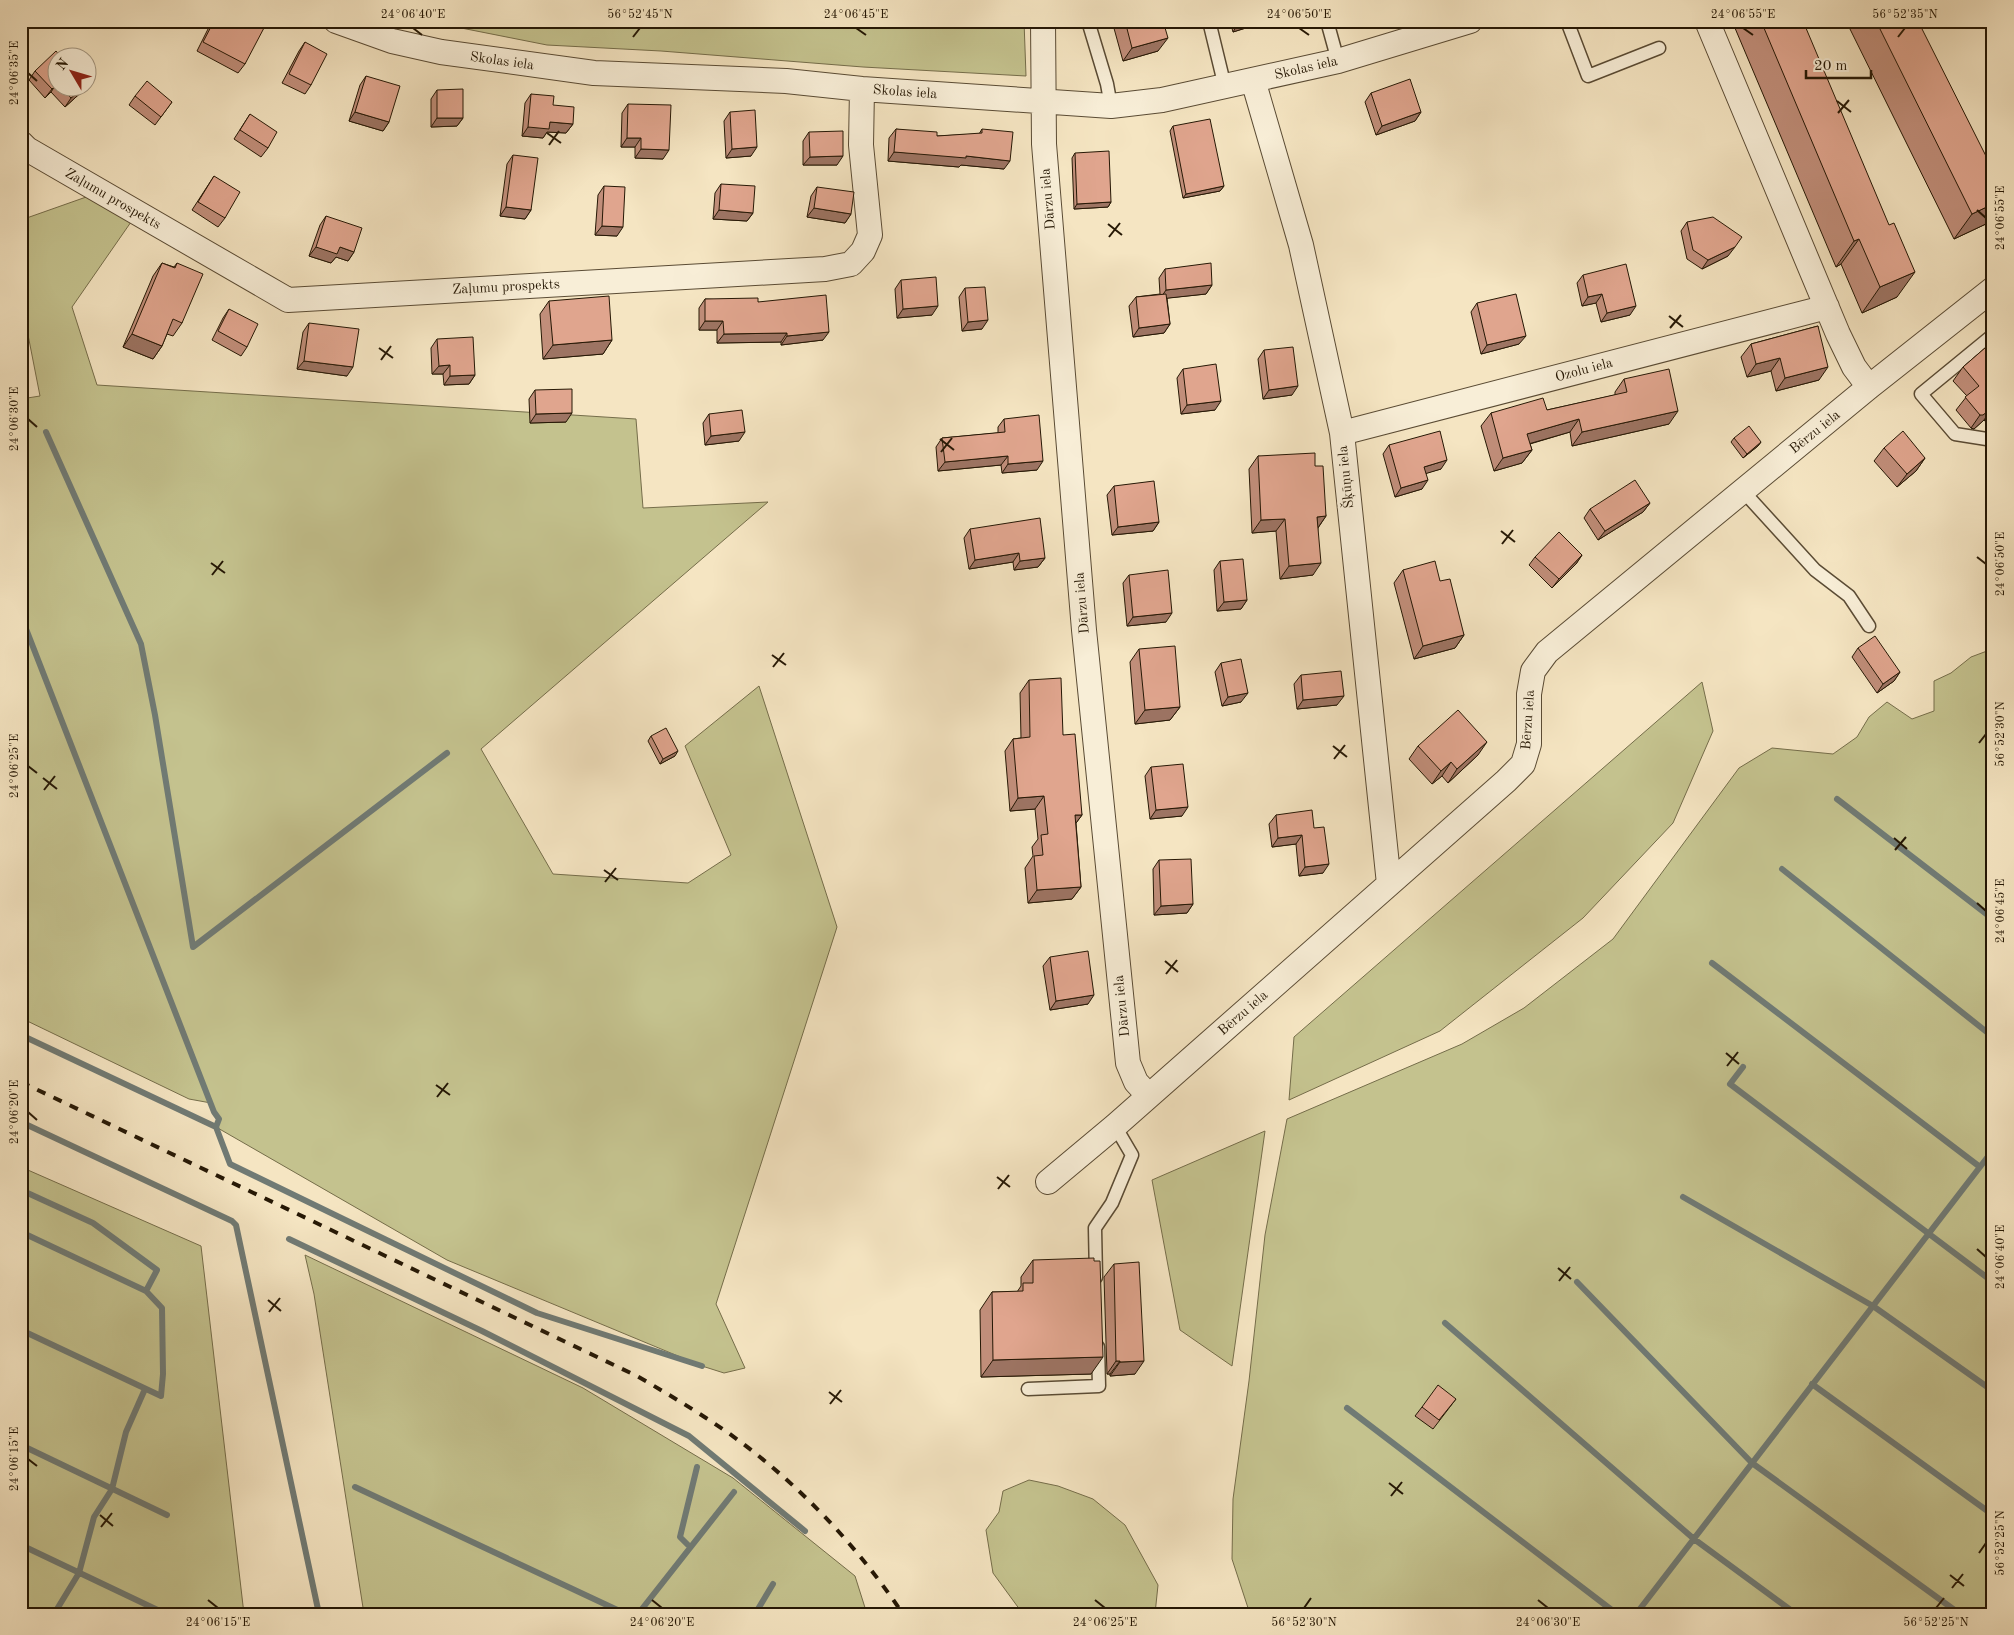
<svg xmlns="http://www.w3.org/2000/svg" width="2014" height="1635" viewBox="0 0 2014 1635" font-family="'Old Standard TT',serif">
<style>
.green{fill:#c4c28e;stroke:#756d4a}
.lines{fill:none;stroke-linecap:round;stroke-linejoin:round}
.stream{stroke:#707a74;stroke-width:6}
.lane-casing{stroke:#5a4b34;stroke-width:15}
.street-casing{stroke:#5a4b34;stroke-width:26}
.lane{stroke:#f8eed7;stroke-width:12}
.street{stroke:#f8eed7;stroke-width:24}
.rail{stroke:#261805;stroke-width:4;stroke-dasharray:9 9;stroke-linecap:butt}
.wall{fill:#c18e7a;stroke:#261805}
.shaded-wall{fill:#9d7463;stroke:#261805}
.building{fill:#e0a58e;stroke:#261805}
.ticks{fill:none;stroke:#261805;stroke-width:2}
.labels{text-anchor:middle;dominant-baseline:central;stroke-width:5;stroke-linejoin:round;paint-order:stroke}
.street-label{font-size:14px;fill:#261805;stroke:#f8eed7}
.neatline{fill:none;stroke:#261805;stroke-width:2}
.ticks-label{font-size:12px;text-anchor:middle;fill:#261805}
</style>
<rect width="100%" height="100%" fill="#f5e5c2"/>
<filter id="stains"><feTurbulence type="fractalNoise" baseFrequency=".004" numOctaves="4"/><feColorMatrix values="0 0 0 0 .2 0 0 0 0 .09 0 0 0 0 .02 0 0 0 .5 -.17"/></filter>
<radialGradient id="worn" r=".72"><stop offset=".6" stop-color="#630" stop-opacity="0"/><stop offset="1" stop-color="#630" stop-opacity=".3"/></radialGradient>
<path class="green" d="M426,21h598l2,55 -163,-9 -202,-16 -114,-6z
M89,196l42,26 -59,85 25,78 539,34 7,89 125,-6 -287,247 72,125 135,9 43,-28 -46,-109 74,-60 78,241 -121,377 29,64 -21,5 -22,-7 -255,-106 -231,-133 2,-8 -7,-16 -22,-4 -168,-81v-619l19,-3 -19,-97v-79z
M1987,651l6,5v958h-743l-18,-55 1,-60 16,-118 16,-146 22,-116 175,-75 62,-36 89,-69 126,-171 33,-20 61,6 24,-17 12,-20 18,-15 25,17 22,-8v-30l17,-8 20,-16z
M1702,682l11,49 -40,92 -90,95 -143,113 -151,69 5,-63z
M1265,1131l-33,235 -52,-36 -28,-150z
M21,1167l180,79 43,368h-223z
M305,1255l278,133 150,90 122,98 12,38h-503l-50,-320z
M1029,1480l29,6 35,13 32,26 33,60 -3,29h-132l-30,-41 -7,-43 13,-18 4,-21z"/>
<g class="lines">
<path class="stream" d="M46,432l95,212 14,71 38,232 254,-194
M21,616l193,496 5,7 -3,8
M1837,799l156,120
M1782,869l211,168
M1712,963l268,204
M21,1035l195,92 14,37 307,149 165,53
M1743,1067l-13,17 263,198
M21,1122l211,99 4,4 83,389
M21,1190l72,33 64,47 -11,21 16,17 1,66 -2,22 -140,-66
M1683,1197l190,109 120,85
M21,1232l125,59
M289,1239l193,92 207,105 116,95
M1577,1282l175,181 208,151
M1445,1323l249,216 102,75
M1812,1384l181,131
M1347,1408l270,206
M21,1445l146,70
M355,1487l271,127
M21,1545l145,69
M690,1547l-10,-10 17,-70
M379,1613l2,1
M54,1614l25,-41 15,-56 18,-28 14,-57 19,-43
M638,1614l96,-122
M755,1614l18,-30
M1636,1614l357,-464"/>
<defs>
<path id="lane" d="M1088,21l19,63 4,22
M1209,21l16,66
M1327,21l11,40
M1567,21l21,55 71,-28
M1993,335l-72,59 34,40 38,6
M1743,491l72,79 34,26 20,30
M1096,1277l-1,-49 17,-25 20,-48 -17,-29
M1028,1389l71,-3 -1,-39"/>
<path id="street" d="M336,21l56,20 49,11 153,21 192,8 76,8 249,17 51,-6 176,-39 132,-40
M1043,21l1,123 40,486 44,433 8,19 13,14
M1707,21l131,313 16,33 15,20
M1253,80l48,165 41,188 47,451
M21,143l6,6 261,151 537,-31 26,-5 12,-13 7,-16 -9,-90 1,-56
M1342,433l485,-126
M1048,1182l67,-56 391,-345 17,-17 6,-20v-50l4,-23 14,-19 322,-265 124,-98"/>
</defs>
<use href="#lane" class="lane-casing"/>
<use href="#street" class="street-casing"/>
<use href="#lane" class="lane"/>
<use href="#street" class="street"/>
<path class="rail" d="M21,1082l616,294c31,18 61,36 90,56 69,49 129,112 176,182"/>
</g>
<path class="wall" d="M86,21h11l-7,5z
M212,21h45l-12,43 -7,9 -41,-22z
M1112,21h51l-5,30 -35,10z
M1230,21h38l-35,11z
M1732,21h71l94,276 -35,16 -21,-49 -5,3z
M1846,21h72l70,202 -34,16z
M305,42l6,43 -6,9 -23,-11 17,-32z
M58,58v30h28l-21,19 -14,-15 -6,6 -16,-18 6,-9z
M366,76l23,46 -6,9 -34,-10 11,-36z
M437,90l26,28 -6,8 -26,1v-28z
M1371,93l50,19 -6,9 -39,14 -11,-33z
M531,94l22,11 20,19 -7,9 -19,-1 -4,6 -21,-2 3,-33z
M135,96l37,6 -17,23 -26,-20z
M628,104l35,55 -28,-1v-11h-14l1,-34z
M730,112l21,44 -25,2 -2,-37z
M250,114l18,34 -7,9 -27,-18z
M1173,126l51,60 -4,5 -37,7 -13,-67z
M896,129l41,7 42,-2 3,-5 22,40 -43,-4 -2,2 -71,-6 1,-23z
M809,132l28,33h-34v-24z
M1075,153l36,49 -3,5 -34,2 -2,-51z
M513,155l18,55 -6,9 -25,-3 7,-52z
M214,176l11,42 -7,9 -26,-17z
M721,184l32,29 -6,8 -34,-2 2,-26z
M604,186l13,50 -22,-1 3,-40z
M817,187l34,27 -6,9 -38,-6 4,-21z
M326,216l28,36 -6,9 -12,-4 -5,6 -22,-7 11,-31z
M1687,222l41,34 -26,13 -15,-10 -6,-28z
M162,263l12,4 3,-4 5,60 -9,13 -6,-2 -5,12 -9,13 -30,-12 30,-71z
M1165,269l47,16 -6,9 -39,4 3,26 -6,9 -31,4 -4,-31 7,-9 24,-3 -1,-16z
M1583,275l47,40 -29,7 -5,-19 -14,3 -5,-23z
M901,280l31,35 -35,3 -2,-29z
M965,288l17,41 -20,2 -3,-34z
M705,299l53,3 65,38 -42,5v-3l-64,1v-13h-18v-22z
M549,301l63,39 -9,14 -60,5 -3,-45z
M1477,303l42,41 -38,10 -10,-42z
M229,309l18,38 -6,9 -29,-16 11,-22z
M309,323l38,53 -50,-7 6,-37z
M1818,326l1,54 -43,11 -5,-20 -24,6 -6,-20 10,-13z
M437,339l38,36 -6,9 -25,1 -1,-11h-11l-1,-26z
M1993,341v89l-9,-10 -10,9 -3,-1 -15,-18 11,-14 -14,-15 10,-14z
M1264,350l28,45 -29,4 -5,-40z
M1183,369l32,41 -34,4 -4,-36z
M1624,379l45,45 -97,22 -2,-14 -40,12 2,6 -10,13 -28,8 -13,-45 10,-13 56,-3 68,-15v-3z
M535,390l31,32 -36,1 -1,-24z
M709,414l30,27 -34,4 -2,-22z
M1004,419l33,51 -35,3 -1,-8 -63,6 -2,-24 6,-9 56,-5v-6z
M1734,438l27,4 -3,4 -15,12 -12,-16z
M1389,445l52,24 -15,4 -4,16 -27,8 -12,-43z
M1884,448l41,10 -9,13 -19,16 -23,-26z
M1258,456l57,10 11,50 -8,12 -5,47 -33,4 -4,-48 -24,2 -3,-64z
M1114,486l45,36 -6,9 -41,4 -5,-40z
M1650,503l-7,9 -45,28 -14,-22 6,-9z
M970,529l75,29 -7,9 -24,3 -1,-8 -44,7 -5,-31z
M1582,555l-6,9 -24,24 -23,-23 6,-8z
M1220,561l27,39 -6,9 -24,2 -3,-41z
M1403,570l37,11 24,54 -9,13 -41,11 -20,-76z
M1129,575l37,47 -39,4 -4,-43z
M1858,648l42,24 -6,9 -17,12 -25,-36z
M1139,649l41,58 -10,13 -35,4 -5,-62z
M1221,663l20,39 -19,4 -7,-34z
M1301,675l36,30 -40,4 -3,-25z
M1029,680l34,55 19,80 -6,8 5,64 -9,12 -44,4 -3,-35 8,-12 -1,-9 6,-8 -3,-30 -25,2 -5,-60 8,-12 8,-1 -1,-45z
M651,736l24,20 -15,8 -12,-23z
M1418,746l60,9 -30,28 -6,-7 -10,8 -23,-25z
M1151,767l31,49 -32,3 -5,-43z
M1276,815l38,13 9,45 -24,3 -3,-32 -24,3 -3,-23z
M1159,860l34,44 -6,9 -33,2 -1,-46z
M1050,957l38,47 -38,6 -7,-44z
M1033,1260l58,114 -110,3 -1,-67 12,-18h25l4,-6v-9z
M1114,1264l21,110 -25,2v-2h-3l-3,-97z
M1456,1399l-23,30 -18,-13 7,-9z"/>
<path class="shaded-wall" d="M94,21h3l-7,5 3,-4z
M1240,21h28l-35,11z
M1168,38l-10,13 -35,10 9,-13z
M57,83l-6,9 -6,6 7,-9z
M83,88h3l-21,19 6,-9z
M355,112l34,10 -6,9 -34,-10z
M1421,112l-6,9 -39,14 6,-9z
M437,118h26l-6,8 -26,1z
M550,122l23,2 -7,9 -19,-1 -4,6 -21,-2 6,-9z
M627,138h14l-6,9h-14z
M757,147l-6,9 -25,2 6,-9z
M641,149l28,1 -6,9 -28,-1z
M894,152l72,4 44,5 -6,8 -43,-4 -2,2 -71,-6z
M843,156l-6,9h-34l7,-8z
M1224,186l-4,5 -37,7 3,-4z
M1111,202l-3,5 -34,2 3,-5z
M1993,204v12l-5,7 -34,16 18,-25z
M506,207l25,3 -6,9 -25,-3z
M814,208l37,6 -6,9 -38,-6z
M719,210l34,3 -6,8 -34,-2z
M602,226l21,1 -6,9 -22,-1z
M1859,239l-18,25 -5,3 18,-26z
M316,247h24l14,5 -6,9 -12,-4 -5,6 -22,-7z
M1735,247l-7,9 -26,13 6,-9z
M1915,272l-18,25 -35,16 18,-26z
M1212,285l-6,9 -46,5 6,-9z
M1602,294l-6,9 -14,3 6,-9z
M938,306l-6,9 -35,3 6,-9z
M1636,306l-6,9 -29,7 6,-9z
M988,320l-6,9 -20,2 6,-9z
M705,321h18l-6,9h-18z
M1170,324l-6,9 -31,4 6,-9z
M829,332l-6,8 -42,5 6,-9z
M787,333l-6,9 -64,1 7,-9z
M132,334l30,12 -9,13 -30,-12z
M1526,336l-7,8 -38,10 6,-9z
M612,340l-9,14 -60,5 10,-14z
M1780,358l-9,13 -24,6 9,-13z
M304,361l49,6 -6,9 -50,-7z
M450,365l-7,9h-11l7,-8z
M1828,367l-9,13 -43,11 9,-13z
M475,375l-6,9 -25,1 6,-9z
M1298,386l-6,9 -29,4 6,-9z
M1221,401l-6,9 -34,4 6,-9z
M1993,407l-9,13 -10,9 -3,-1 9,-13z
M1678,411l-9,13 -97,22 10,-14z
M572,413l-6,9 -36,1 6,-9z
M1579,419l-9,13 -52,15 9,-13z
M745,432l-6,9 -34,4 6,-9z
M1761,442l-3,4 -15,12 4,-4z
M1532,450l-10,13 -28,8 9,-13z
M1008,456l-7,9 -63,6 7,-9z
M1925,458l-9,13 -19,16 10,-13z
M1447,460l-6,9 -23,7 6,-9z
M1043,461l-6,9 -35,3 6,-9z
M1428,480l-6,9 -27,8 6,-9z
M1650,503l-7,9 -45,28 7,-9z
M1326,516l-9,13v-12z
M1285,519l-9,12 -24,2 9,-13z
M1159,522l-6,9 -41,4 6,-8z
M1019,553l-6,9 -44,7 6,-9z
M1582,555l-6,9 -24,24 7,-9z
M1045,558l-7,9 -24,3 6,-9z
M1321,563l-8,12 -33,4 9,-13z
M1247,600l-6,9 -24,2 7,-9z
M1172,613l-6,9 -39,4 6,-9z
M1464,635l-9,13 -41,11 9,-13z
M1900,672l-6,9 -17,12 6,-9z
M1248,693l-7,9 -19,4 6,-9z
M1344,696l-7,9 -40,4 6,-9z
M1180,707l-10,13 -35,4 10,-14z
M1487,742l-9,13 -30,28 9,-14z
M678,751l-3,5 -15,8 3,-5z
M1451,762l-9,14 -10,8 9,-13z
M1044,796l-9,13 -25,2 8,-13z
M1188,807l-6,9 -32,3 6,-9z
M1075,815h7l-9,12z
M1302,835l-6,9 -24,3 6,-9z
M1329,864l-6,9 -24,3 6,-9z
M1081,887l-9,12 -44,4 9,-13z
M1193,904l-6,9 -33,2 7,-9z
M1094,995l-6,9 -38,6 6,-9z
M1103,1357l-12,17 -110,3 12,-17z
M1116,1361h4l-10,13h-3z
M1144,1361l-9,13 -25,2 10,-14z"/>
<path class="building" d="M214,21h43l8,5 -20,38 -42,-22z
M1125,21h38l5,17 -36,10z
M1761,21h42l86,204 5,-2 21,49 -35,15 -21,-48 -5,2z
M1876,21h42l75,149v34l-21,10z
M305,42l22,12 -16,31 -22,-11z
M56,51l6,7h-4v25l-6,6 -17,-18z
M88,72l5,6 -5,5z
M366,76l34,10 -11,36 -34,-10z
M1410,79l11,33 -39,14 -11,-33z
M147,81l25,21 -11,15 -26,-21z
M61,88h22l-12,10z
M463,89v29h-26v-28z
M531,94l23,2 -1,9 21,2 -1,17 -23,-2 -1,7 -21,-2z
M628,104l43,1 -2,45 -28,-1v-11h-14z
M755,110l2,37 -25,2 -2,-37z
M250,114l27,18 -9,16 -28,-18z
M1210,119l14,67 -38,8 -13,-68z
M896,129l41,3v4l45,-3v-4l31,3 -3,29 -44,-5v2l-72,-6z
M843,131v25l-33,1 -1,-25z
M1109,151l2,51 -34,2 -2,-51z
M513,155l25,3 -7,52 -25,-3z
M214,176l26,16 -15,26 -27,-16z
M721,184l34,2 -2,27 -34,-3z
M604,186l21,1 -2,40 -21,-1z
M817,187l37,5 -3,22 -37,-6z
M326,216l36,12 -8,24 -14,-5 -3,7 -21,-7z
M1713,217l29,20 -7,10 -27,13 -15,-10 -6,-28z
M162,263l13,5 2,-5 26,11 -21,49 -9,-4 -11,27 -30,-12z
M1211,263l1,22 -46,5 -1,-21z
M1626,264l10,42 -29,7 -5,-19 -14,3 -5,-22z
M936,277l2,29 -35,3 -2,-29z
M985,287l3,33 -20,2 -3,-34z
M1166,294l4,30 -31,4 -3,-31z
M1516,294l10,42 -39,9 -10,-42z
M826,295l3,37 -42,4v-3l-63,1 -1,-13h-18v-22l53,-1v4z
M609,296l3,44 -59,5 -4,-44z
M229,309l29,15 -11,23 -29,-16z
M309,323l50,6 -6,38 -49,-6z
M1818,326l10,41 -43,11 -5,-20 -24,6 -5,-20z
M473,337l2,38 -25,1v-11l-11,1 -2,-27z
M1993,341v66l-10,8h-3l-15,-18 14,-11 -16,-19z
M1293,347l5,39 -29,4 -5,-40z
M1216,364l5,37 -34,4 -4,-36z
M1669,369l9,42 -96,21 -3,-13 -52,15 5,16 -29,8 -12,-45 52,-15 4,12 80,-18 -3,-13z
M572,389v24l-36,1 -1,-24z
M742,410l3,22 -34,4 -2,-22z
M1039,415l4,46 -35,3v-8l-63,6 -3,-24 63,-6 -1,-13z
M1749,426l12,16 -14,12 -13,-16z
M1440,431l7,29 -23,7 4,13 -27,8 -12,-43z
M1903,431l22,27 -18,16 -23,-26z
M1315,453v13h8l3,50 -9,1 4,46 -32,3 -4,-47 -24,1 -3,-64z
M1635,480l15,23 -45,28 -15,-22z
M1154,481l5,41 -41,5 -4,-41z
M1040,518l5,40 -25,3 -1,-8 -44,7 -5,-31z
M1559,532l23,23 -23,24 -24,-22z
M1243,559l4,41 -23,2 -4,-41z
M1435,561l5,20 10,-2 14,56 -41,11 -20,-76z
M1168,570l4,43 -39,4 -4,-42z
M1875,636l25,36 -17,12 -25,-36z
M1175,646l5,61 -35,3 -6,-61z
M1241,659l7,34 -20,4 -7,-34z
M1341,671l3,25 -41,4 -2,-25z
M1061,678l2,57 12,-1 7,81h-7l6,72 -44,3 -3,-34 9,-1 -2,-20 7,-1 -4,-38 -26,2 -5,-59 17,-2 -1,-57z
M1458,710l29,32 -30,27 -6,-7 -10,9 -23,-25z
M666,728l12,23 -15,8 -12,-23z
M1183,764l5,43 -32,3 -5,-43z
M1312,810l2,18 10,-1 5,37 -24,3 -3,-32 -24,3 -2,-23z
M1191,859l2,45 -32,2 -2,-46z
M1088,951l6,44 -38,6 -6,-44z
M1094,1258v3h6l3,96 -110,3 -1,-68 31,-1v-8h10v-23z
M1139,1262l5,99 -24,1v-1h-4l-2,-97z
M1438,1385l18,14 -17,21 -17,-13z"/>
<path class="ticks" d="M413,28l9,7M856,28l10,7M1299,28l10,7M1743,28l10,7M633,37l7,-9M1898,37l7,-9M28,73l9,8M1837,101l14,11M1838,113l11,-13M547,133l14,10M549,145l10,-14M1977,210l9,8M1108,224l14,11M1109,237l11,-14M1669,316l14,11M1670,328l11,-13M379,348l14,10M381,360l10,-14M28,419l9,8M940,439l14,11M941,452l11,-14M1501,531l14,11M1502,544l11,-14M1977,557l9,7M211,563l14,10M212,575l11,-14M772,655l14,10M773,667l11,-14M1979,743l7,-9M1333,746l14,11M1334,759l11,-14M28,766l9,7M43,778l14,11M44,790l11,-14M1894,838l13,11M1895,850l11,-13M604,870l14,10M605,882l11,-14M1977,903l9,8M1165,961l13,11M1166,974l11,-14M1726,1053l13,11M1727,1066l11,-14M436,1085l14,10M437,1097l11,-14M28,1112l9,8M997,1177l13,10M998,1189l11,-14M1977,1249l9,8M1558,1268l13,11M1559,1281l11,-14M268,1300l13,11M269,1312l11,-14M829,1392l13,10M830,1404l11,-14M28,1459l9,7M1389,1483l14,11M1391,1496l11,-14M100,1515l13,11M101,1527l11,-14M1979,1553l7,-10M1950,1575l14,11M1952,1588l11,-14M208,1600l10,8M652,1600l10,8M1095,1600l10,8M1538,1600l10,8M1304,1608l7,-10M1936,1608l8,-10"/>
<g class="labels">
<g class="street-label">
<text transform="translate(502 61) rotate(8)">Skolas iela</text>
<text transform="translate(1306 68) rotate(-13)">Skolas iela</text>
<text transform="translate(905 92) rotate(4)">Skolas iela</text>
<text transform="translate(113 199) rotate(30)">Zaļumu prospekts</text>
<text transform="translate(1048 199) rotate(-95)">Dārzu iela</text>
<text transform="translate(506 287) rotate(-3)">Zaļumu prospekts</text>
<text transform="translate(1584 370) rotate(-15)">Ozolu iela</text>
<text transform="translate(1815 432) rotate(-39)">Bērzu iela</text>
<text transform="translate(1346 477) rotate(-96)">Šķūņu iela</text>
<text transform="translate(1082 603) rotate(-95)">Dārzu iela</text>
<text transform="translate(1528 720) rotate(-86)">Bērzu iela</text>
<text transform="translate(1122 1006) rotate(-96)">Dārzu iela</text>
<text transform="translate(1243 1013) rotate(-41)">Bērzu iela</text>
</g>
</g>
<rect width="2014" height="1635" fill="none" stroke="#f5e5c2" stroke-width="55"/>
<g transform="translate(72 72) rotate(308)"><circle r="24" fill="#f8eed7" stroke="#a49883"/>
<path d="M0-4L9 19L0 12L-9 19Z" fill="#8f2418"/>
<text y="-8" font-size="14" font-weight="bold" text-anchor="middle" fill="#261805">N</text>
</g>
<path d="M1806 70v8h65v-8" fill="none" stroke="#261805" stroke-width="2.5"/>
<text x="1814" y="70" font-size="15" fill="#261805" stroke="#f8eed7" stroke-width="4" paint-order="stroke">20 m</text>
<rect x="28" y="28" width="1958" height="1580" class="neatline"/>
<g class="ticks-label">
<text x="413" y="18">24°06'40"E</text>
<text x="640" y="18">56°52'45"N</text>
<text x="856" y="18">24°06'45"E</text>
<text x="1299" y="18">24°06'50"E</text>
<text x="1743" y="18">24°06'55"E</text>
<text x="1905" y="18">56°52'35"N</text>
<text transform="translate(14 73) rotate(-90)" y="4">24°06'35"E</text>
<text transform="translate(2000 218) rotate(-90)" y="4">24°06'55"E</text>
<text transform="translate(14 419) rotate(-90)" y="4">24°06'30"E</text>
<text transform="translate(2000 564) rotate(-90)" y="4">24°06'50"E</text>
<text transform="translate(2000 734) rotate(-90)" y="4">56°52'30"N</text>
<text transform="translate(14 766) rotate(-90)" y="4">24°06'25"E</text>
<text transform="translate(2000 911) rotate(-90)" y="4">24°06'45"E</text>
<text transform="translate(14 1112) rotate(-90)" y="4">24°06'20"E</text>
<text transform="translate(2000 1257) rotate(-90)" y="4">24°06'40"E</text>
<text transform="translate(14 1459) rotate(-90)" y="4">24°06'15"E</text>
<text transform="translate(2000 1543) rotate(-90)" y="4">56°52'25"N</text>
<text x="218" y="1626">24°06'15"E</text>
<text x="662" y="1626">24°06'20"E</text>
<text x="1105" y="1626">24°06'25"E</text>
<text x="1304" y="1626">56°52'30"N</text>
<text x="1548" y="1626">24°06'30"E</text>
<text x="1936" y="1626">56°52'25"N</text>
</g>
<rect width="100%" height="100%" filter="url(#stains)"/>
<rect width="100%" height="100%" fill="url(#worn)"/>
</svg>
